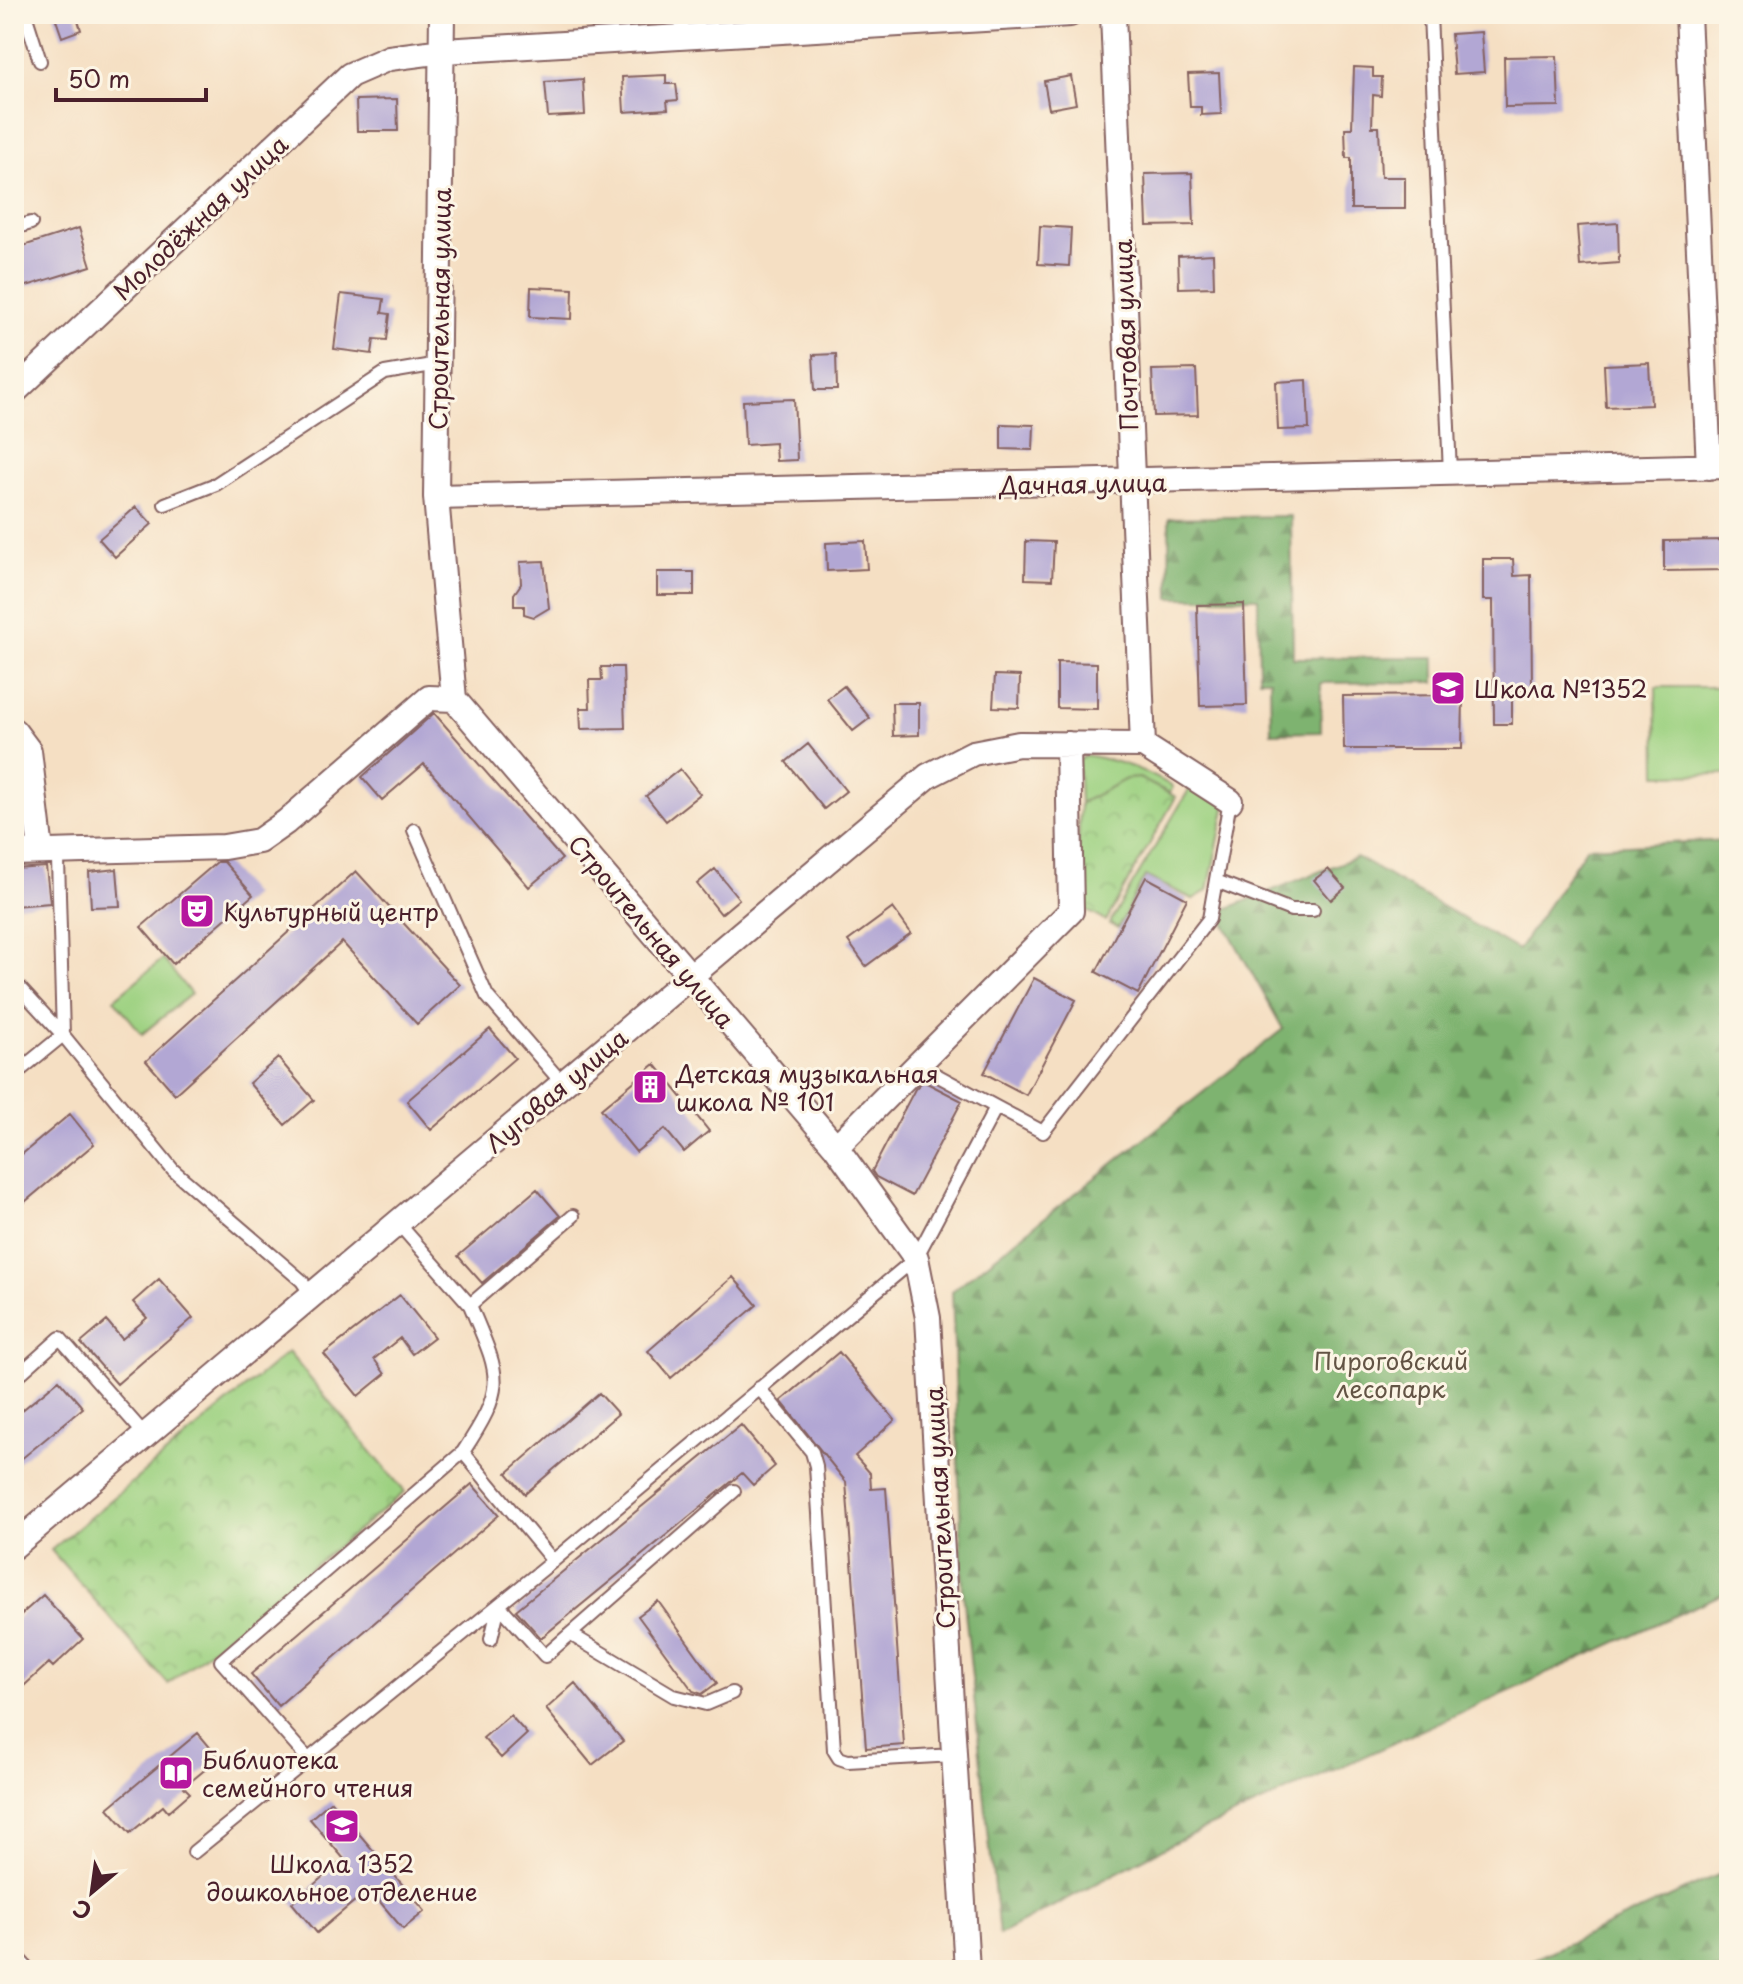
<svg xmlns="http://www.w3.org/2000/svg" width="1743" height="1984" viewBox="0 0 1743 1984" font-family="'Playpen Sans',sans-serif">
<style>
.green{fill:#9dd181;stroke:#747856;stroke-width:2}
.forest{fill:url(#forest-firs);stroke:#64694d;stroke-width:2}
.park{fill:url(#park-crowns);stroke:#747856;stroke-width:2}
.building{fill:#b2a7d4}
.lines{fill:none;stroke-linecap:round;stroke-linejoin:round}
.lane-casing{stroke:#866260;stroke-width:16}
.street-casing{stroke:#866260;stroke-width:28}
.lane{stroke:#fff;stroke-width:12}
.street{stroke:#fff;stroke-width:24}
.labels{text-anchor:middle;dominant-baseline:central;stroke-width:6;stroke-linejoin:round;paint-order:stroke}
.street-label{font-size:24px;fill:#4a1f2b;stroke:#fcf5e5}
.poi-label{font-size:24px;fill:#4a1f2b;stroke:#fcf5e5;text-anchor:start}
.park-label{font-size:24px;fill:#635445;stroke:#fcf5e5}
</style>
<defs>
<pattern id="forest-firs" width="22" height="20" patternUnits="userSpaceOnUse" patternTransform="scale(2)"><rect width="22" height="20" fill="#7eb36f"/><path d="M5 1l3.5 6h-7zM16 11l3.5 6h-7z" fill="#69915b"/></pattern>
<pattern id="park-crowns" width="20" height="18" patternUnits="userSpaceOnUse" patternTransform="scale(2)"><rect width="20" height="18" fill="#9dd181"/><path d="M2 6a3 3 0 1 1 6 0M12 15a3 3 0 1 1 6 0" fill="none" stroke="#89b370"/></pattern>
</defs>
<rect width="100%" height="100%" fill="#fcf5e5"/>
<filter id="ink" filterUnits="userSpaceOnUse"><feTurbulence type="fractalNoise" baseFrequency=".0125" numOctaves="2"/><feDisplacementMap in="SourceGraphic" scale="16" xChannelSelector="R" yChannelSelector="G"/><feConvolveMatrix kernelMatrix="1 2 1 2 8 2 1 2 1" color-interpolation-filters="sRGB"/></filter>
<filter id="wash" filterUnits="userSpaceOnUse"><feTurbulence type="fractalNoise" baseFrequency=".006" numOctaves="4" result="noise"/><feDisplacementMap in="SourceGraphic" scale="32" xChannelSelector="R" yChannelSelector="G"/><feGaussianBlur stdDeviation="1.8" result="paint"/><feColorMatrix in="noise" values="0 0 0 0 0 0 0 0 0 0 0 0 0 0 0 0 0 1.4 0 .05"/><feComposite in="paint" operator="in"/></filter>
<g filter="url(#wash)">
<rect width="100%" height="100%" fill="#f5dfc3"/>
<path class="green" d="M1656,687h73v87l-72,1z
M1086,755c33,6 58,14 87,32l-3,6c-52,-25 -42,-10 -90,10l-2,-42z
M1193,783l33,21 -18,86 -15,9 -48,-23 -27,52 -9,-4z
M163,959l28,35 -49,40 -28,-35z"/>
<path class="forest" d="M1291,516l2,142 142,-1v25l-114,1v49l-50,1 -1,-54h-11l-1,-81h-88l-1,-80z
M1729,840v751l-554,251 -176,93 -36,-343 -11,-301 331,-262 -65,-117 138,-55 162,93 69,-103z
M1729,1870v100h-219z"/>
<path class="park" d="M1139,778l37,19 -70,124 -30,-16 4,-102 46,-24z
M288,1352l117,140 -237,192 -117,-134z"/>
<g id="blocks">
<path class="building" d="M54,14h22l5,16 -19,7z
M1481,32l3,40 -30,2 -3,-40z
M1557,56l2,50 -54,1 -1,-50z
M1354,67l19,1v9h9l-1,19 -8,-1 -1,32h7l2,50h24v32h-54v-51h-5l-1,-30h7z
M1219,73l2,41 -20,1v-8h-11l-2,-33z
M666,75v9h10l2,16 -11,1 1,8 -44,3 -2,-35z
M1071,76l5,28 -27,5 -5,-28z
M583,79l2,36 -37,2 -3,-35z
M397,99l1,32h-41l-1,-31z
M1192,173l2,52 -47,1 -2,-52z
M1618,223l1,40 -39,3 -3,-40z
M1040,226l31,2 -2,38 -31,-2z
M79,228l12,38 -77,24v-41z
M1213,254l1,33 -35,1 -1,-32z
M531,287l42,2 -1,30 -42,-2z
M341,294l43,5 -2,14 8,1 -3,26 -13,-1 -2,15 -38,-5z
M836,354l1,36h-22l-2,-35z
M1649,363l2,42 -45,2 -2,-42z
M1196,369l2,46 -44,1 -2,-46z
M1307,380l2,49 -31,1 -2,-48z
M794,399l3,61 -21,1 -1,-18 -30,2 -2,-44z
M1001,424l33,1 -1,25 -32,-1z
M136,507l16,17 -37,33 -16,-18z
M1726,540v30l-62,1v-30z
M865,541l2,28 -40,2 -1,-28z
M1026,541l28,1 -2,38 -27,-1z
M1483,559h30l1,17 17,-1 1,115h-20v34h-18l-1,-124h-10z
M544,561l5,47 -15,9 -10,-3v-8h-10v-12l7,-10 -1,-22z
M657,572h37v23h-37z
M1244,604l3,101 -47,1 -3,-101z
M1057,662l40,1v46l-40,-1z
M601,667h22l2,61 -44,1 -1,-21h10l-1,-28h13z
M995,675l25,1 -1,32 -26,-1z
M844,686l26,32 -17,13 -26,-32z
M1463,695l-1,54h-118l-1,-53z
M892,703h27v32l-26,1z
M434,713l128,146 -33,28 -105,-123 -42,36 -20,-23z
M808,744l38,47 -22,18 -38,-47z
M680,769l20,25 -34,27 -20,-25z
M217,862h7l29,33 -80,69 -32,-37z
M46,867l4,36 -36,3v-37z
M117,869l3,37 -29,1 -2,-35z
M715,869l24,30 -18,15 -24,-30z
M1328,869l17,19 -14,12 -17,-20z
M356,871l104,114 -43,39 -75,-82 -167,152 -29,-33z
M1146,877l41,22 -49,95 -42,-22z
M893,908l18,25 -45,33 -18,-25z
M1034,978l42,22 -50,95 -42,-22z
M490,1029l25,29 -84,72 -24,-29z
M278,1058l36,42 -29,25 -36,-42z
M655,1064l54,67 -25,21 -19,-23 -29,23 -35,-43z
M923,1081l39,20 -50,95 -36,-19 -4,-6 43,-82z
M70,1114l24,30 -80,67v-50z
M537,1189l23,27 -78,67 -24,-27z
M733,1277l24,28 -86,73 -23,-27z
M159,1279l34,39 -76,66 -36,-41 26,-22 15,18 25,-21 -14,-16z
M400,1295l34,42 -22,17 -12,-16 -26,21 11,15 -27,22 -34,-42z
M839,1352l56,68 -40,36 15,17 1,16 15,-1 18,257 -38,3 -20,-266 -65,-81z
M59,1380l24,28 -69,57v-48z
M599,1393l19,21 -93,80 -18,-21z
M741,1425l34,41 -22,19 -11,-12 -201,165 -25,-28z
M472,1484l27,31 -221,191 -27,-32z
M43,1595l40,44 -30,28 -4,-4 -35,32v-74z
M658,1601l59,82 -15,11 -9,-3 -55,-75z
M575,1683l48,58 -31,24 -46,-56z
M510,1715l17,19 -26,24 -18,-20z
M198,1733l21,25 -35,29 6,6 -22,19 -5,-6 -33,27 -22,-25z
M331,1801l94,110 -22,18 -34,-40 -52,44 -25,-30 52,-44 -34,-40z"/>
</g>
</g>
<g filter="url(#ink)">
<use href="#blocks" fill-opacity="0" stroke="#866260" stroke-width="2"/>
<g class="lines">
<defs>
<path id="lane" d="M25,14l15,47
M1430,14l20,459
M14,228l17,-5
M165,504l51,-20 169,-111 53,-9
M414,830l73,166 76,88
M58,860l5,175 110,135 129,111 10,15
M1216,881l75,29h22
M14,982l49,53 -49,40
M996,1107l47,25 166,-213 21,-118
M398,1223l72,82 103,-89
M14,1379l46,-41 86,98
M759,1388l53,64 4,14 18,284 5,8 9,3 106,-6
M463,1452c45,-68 37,-75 7,-147
M499,1605l46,51 189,-165
M570,1634l104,62 32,8 26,-11
M491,1639l8,-34
M308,1759l-87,-98 242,-209 90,109
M194,1852l359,-291 363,-303 80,-151 -78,-42
M14,1954l15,16"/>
<path id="street" d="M442,14l-6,483 18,202 382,448 80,111 12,60 39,652
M1113,14l30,731
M1688,14l21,453
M14,392l336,-317 39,-17 54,-7 627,-37
M436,497l1293,-31
M14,731l15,20 12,100
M1143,745l87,56
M14,853l210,-6 35,-6 27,-19 143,-124 25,1
M836,1147l235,-236 -3,-167
M14,1546l914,-770 45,-23 46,-9 124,1"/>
</defs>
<use href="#lane" class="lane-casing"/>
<use href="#street" class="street-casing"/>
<use href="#lane" class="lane"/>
<use href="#street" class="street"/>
</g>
</g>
<defs>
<symbol id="school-square" viewBox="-11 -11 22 22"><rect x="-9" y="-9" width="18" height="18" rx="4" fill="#b5179e" stroke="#fcf5e5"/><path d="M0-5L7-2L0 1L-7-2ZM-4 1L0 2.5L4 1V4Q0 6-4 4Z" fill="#fff"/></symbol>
<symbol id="theatre-square" viewBox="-11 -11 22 22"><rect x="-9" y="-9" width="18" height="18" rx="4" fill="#b5179e" stroke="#fcf5e5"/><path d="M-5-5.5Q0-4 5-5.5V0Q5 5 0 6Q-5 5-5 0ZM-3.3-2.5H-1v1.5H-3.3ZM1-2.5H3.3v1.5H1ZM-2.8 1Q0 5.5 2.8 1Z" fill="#fff"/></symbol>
<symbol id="building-square" viewBox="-11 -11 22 22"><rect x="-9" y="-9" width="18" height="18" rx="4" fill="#b5179e" stroke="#fcf5e5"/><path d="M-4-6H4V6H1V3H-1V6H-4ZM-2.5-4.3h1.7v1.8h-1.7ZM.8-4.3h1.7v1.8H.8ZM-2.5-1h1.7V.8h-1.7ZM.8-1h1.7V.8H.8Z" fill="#fff"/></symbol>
<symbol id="library-square" viewBox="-11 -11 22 22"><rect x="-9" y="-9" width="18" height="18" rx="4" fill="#b5179e" stroke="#fcf5e5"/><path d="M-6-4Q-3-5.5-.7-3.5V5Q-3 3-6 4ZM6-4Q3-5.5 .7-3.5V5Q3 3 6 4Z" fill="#fff"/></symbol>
</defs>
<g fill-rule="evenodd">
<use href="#school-square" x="1428" y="668" width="40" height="40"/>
<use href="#theatre-square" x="177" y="891" width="40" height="40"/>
<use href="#building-square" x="630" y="1067" width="40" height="40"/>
<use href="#library-square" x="156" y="1753" width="40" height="40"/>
<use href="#school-square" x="322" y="1806" width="40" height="40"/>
</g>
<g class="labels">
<g class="street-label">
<text transform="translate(200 217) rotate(-43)">Молодёжная улица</text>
<text transform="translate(439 309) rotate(-89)">Строительная улица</text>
<text transform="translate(1125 335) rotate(-92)">Почтовая улица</text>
<text transform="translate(1083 483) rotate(-1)">Дачная улица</text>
<text transform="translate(652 931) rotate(50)">Строительная улица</text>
<text transform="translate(556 1090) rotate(-40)">Луговая улица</text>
<text transform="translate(939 1508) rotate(-93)">Строительная улица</text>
</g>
<g class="poi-label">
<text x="1474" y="688">Школа №1352</text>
<text x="223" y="911">Культурный центр</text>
<text x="676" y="1073">Детская музыкальная<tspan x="676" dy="28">школа № 101</tspan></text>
<text x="202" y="1759">Библиотека<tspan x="202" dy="28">семейного чтения</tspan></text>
<text x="342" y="1863" text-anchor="middle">Школа 1352<tspan x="342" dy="28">дошкольное отделение</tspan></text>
</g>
<g class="park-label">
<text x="1391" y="1360">Пироговский<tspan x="1391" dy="28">лесопарк</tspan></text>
</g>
</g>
<rect width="1743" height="1984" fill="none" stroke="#fcf5e5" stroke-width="48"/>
<g transform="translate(92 1892) rotate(209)" stroke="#fcf5e5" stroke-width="6" paint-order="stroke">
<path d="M0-6L14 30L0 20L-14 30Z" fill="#4a1f2b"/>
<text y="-12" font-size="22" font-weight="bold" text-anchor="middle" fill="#4a1f2b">С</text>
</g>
<path d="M56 88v12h150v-12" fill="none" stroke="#4a1f2b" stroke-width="4"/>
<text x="68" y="88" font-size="24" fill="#4a1f2b" stroke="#fcf5e5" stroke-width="6" paint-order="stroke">50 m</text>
</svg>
